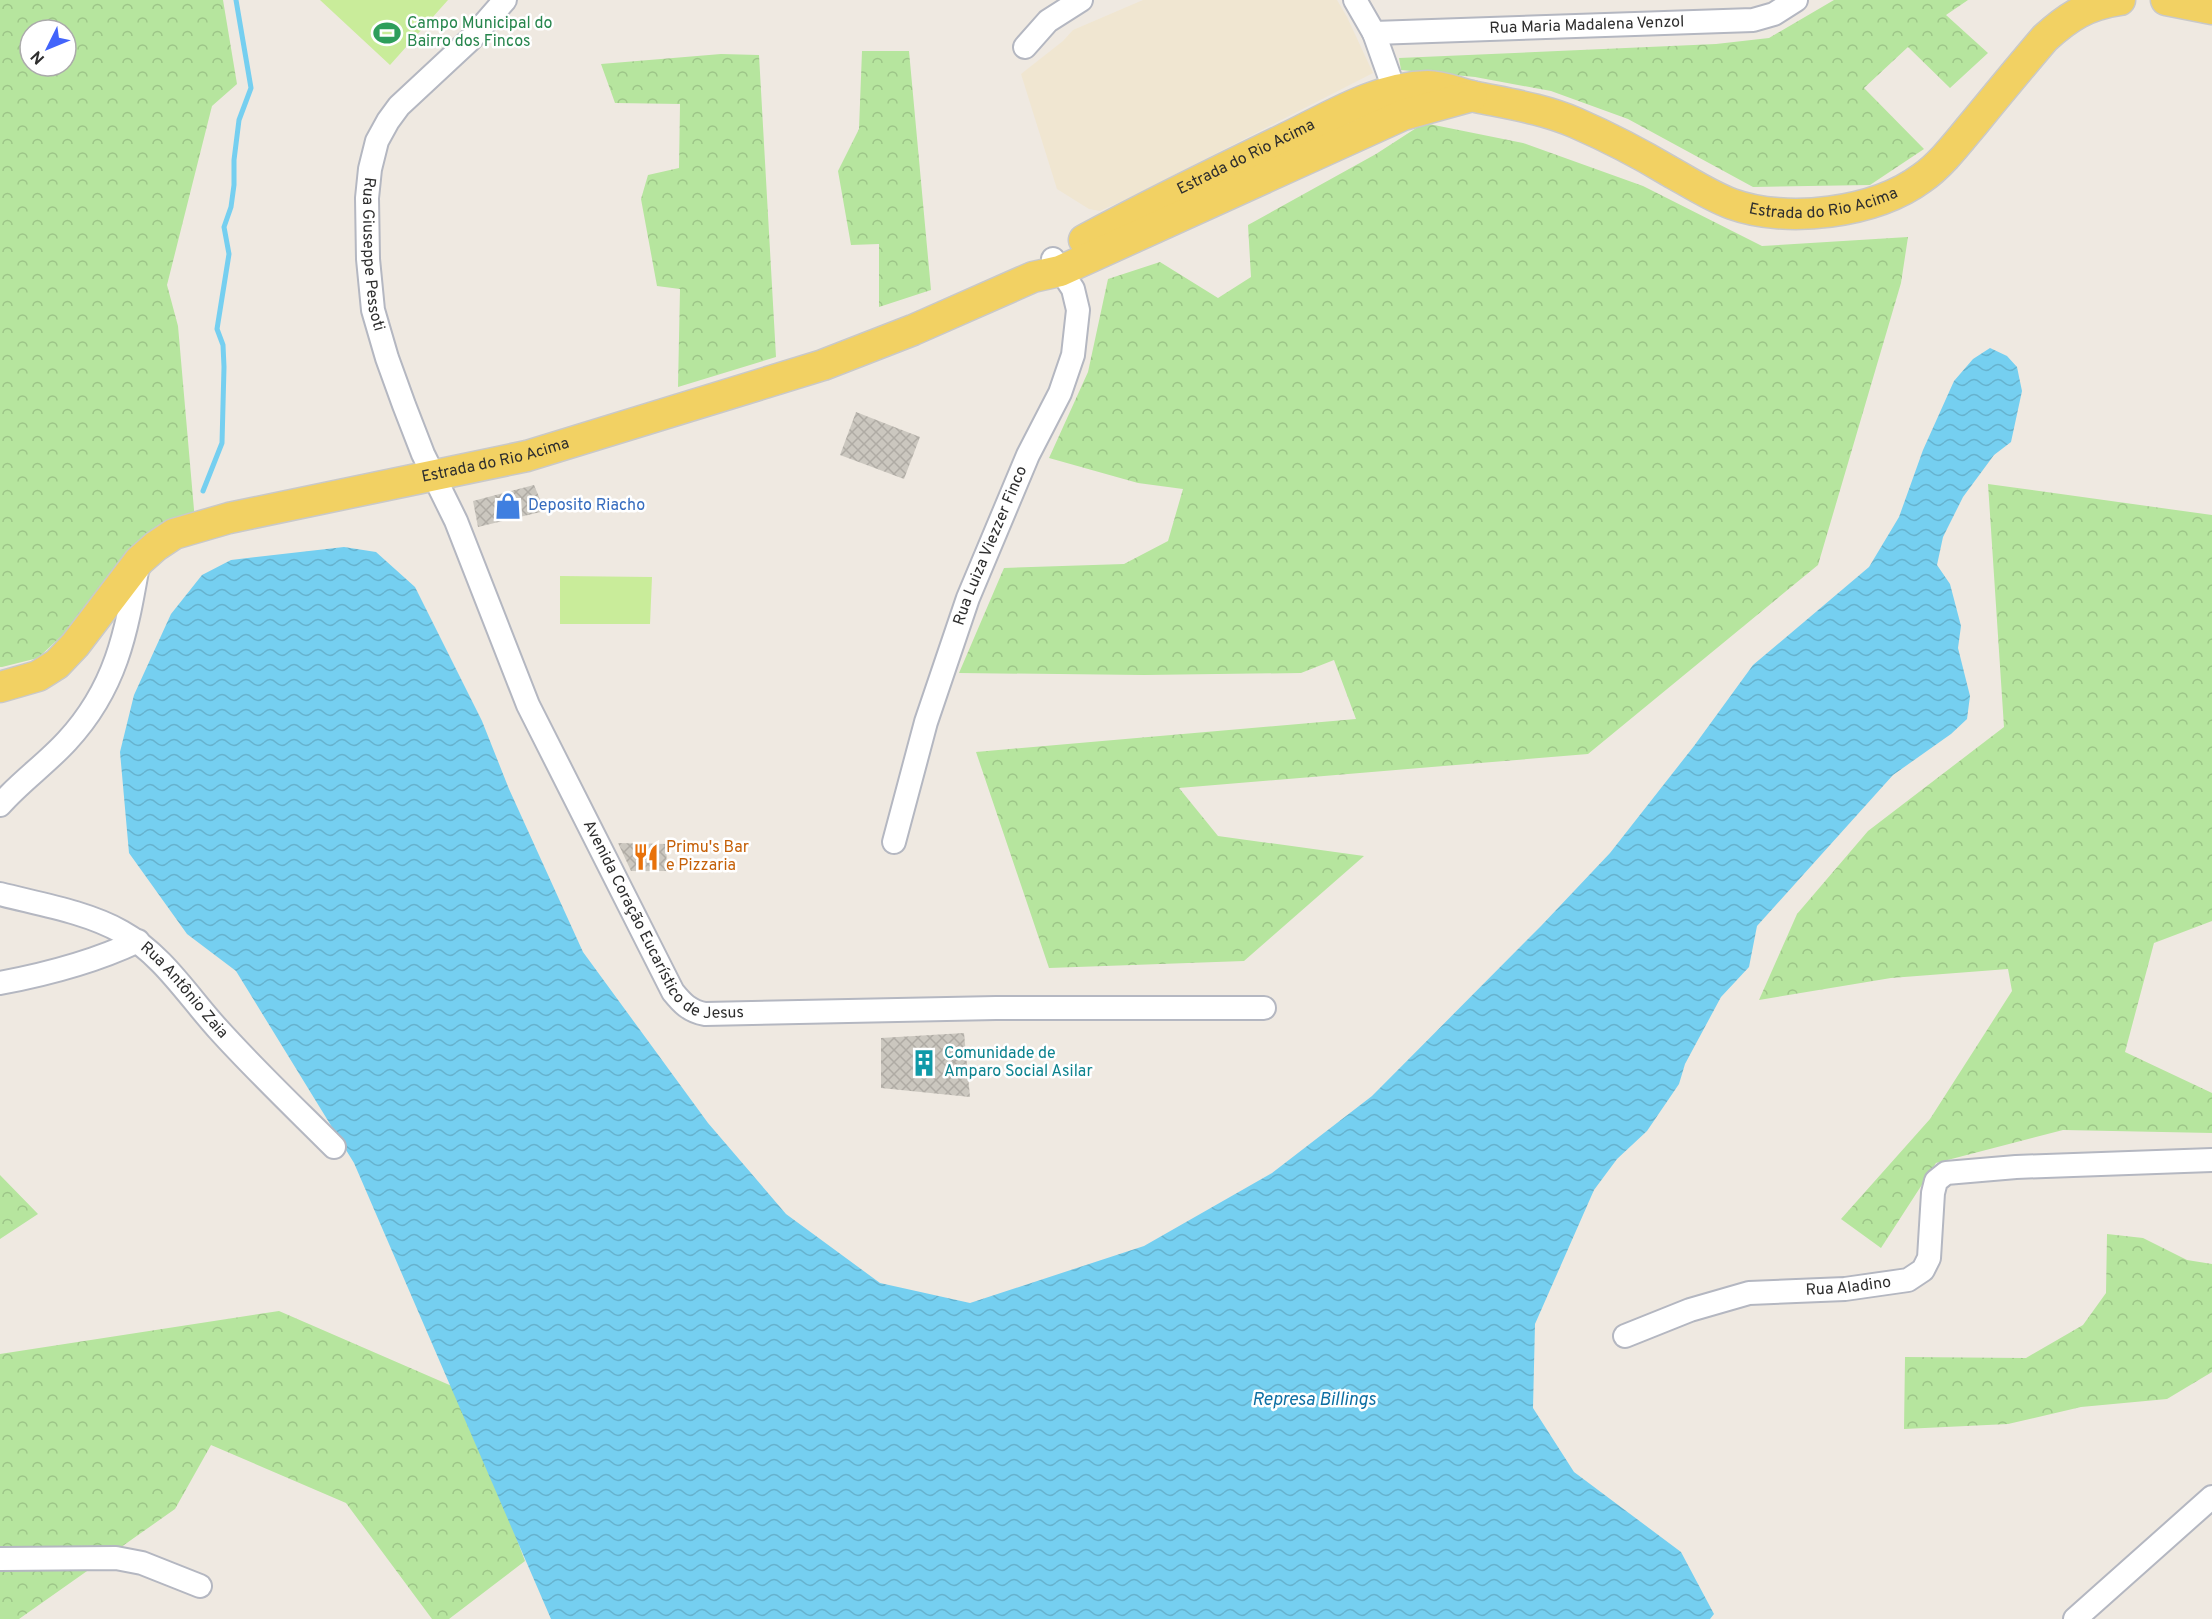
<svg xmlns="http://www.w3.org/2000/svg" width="2212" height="1619" viewBox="0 0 2212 1619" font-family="Overpass,sans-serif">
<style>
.education{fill:#f0e6d1}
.forest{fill:url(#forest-crowns);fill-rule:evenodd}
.pitch{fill:#c9ec9a}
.water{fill:url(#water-waves)}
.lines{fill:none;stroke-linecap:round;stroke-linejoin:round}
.stream{stroke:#75cff0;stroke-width:5}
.building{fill:url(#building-cross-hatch)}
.minor-casing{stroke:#b4b7c1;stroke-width:26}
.major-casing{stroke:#c9c9c9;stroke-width:33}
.minor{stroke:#fff;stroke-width:22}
.major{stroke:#f2d163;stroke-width:30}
.labels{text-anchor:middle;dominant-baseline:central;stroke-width:5;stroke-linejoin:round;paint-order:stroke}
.leisure-label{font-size:16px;fill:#27864d;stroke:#fff;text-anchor:start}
.street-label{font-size:16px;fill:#2e2e2e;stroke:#fff}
.shop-label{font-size:16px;fill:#366cbe;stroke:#fff;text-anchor:start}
.food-label{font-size:16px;fill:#c56008;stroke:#fff;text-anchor:start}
.culture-label{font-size:16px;fill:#0d838f;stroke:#fff;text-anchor:start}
.water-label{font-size:18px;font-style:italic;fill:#0d6fa3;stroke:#fff}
</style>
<defs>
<pattern id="forest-crowns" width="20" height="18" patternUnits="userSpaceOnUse" patternTransform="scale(1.5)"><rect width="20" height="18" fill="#b6e59e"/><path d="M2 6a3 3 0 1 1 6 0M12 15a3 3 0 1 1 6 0" fill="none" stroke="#9dc588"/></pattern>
<pattern id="water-waves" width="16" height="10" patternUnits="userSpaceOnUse" patternTransform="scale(1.5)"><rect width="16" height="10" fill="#75cff0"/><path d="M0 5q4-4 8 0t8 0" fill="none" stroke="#66b2ce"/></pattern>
<pattern id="building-cross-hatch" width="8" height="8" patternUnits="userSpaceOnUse" patternTransform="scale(1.5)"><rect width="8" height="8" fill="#cbc7bf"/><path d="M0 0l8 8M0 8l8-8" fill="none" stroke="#afaba4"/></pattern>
</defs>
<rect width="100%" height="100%" fill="#efe9e1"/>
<path class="education" d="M1143,0h194l10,17 26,56 -242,124 -31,14 -11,-2 -32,-20 -36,-115 42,-33 10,-11z"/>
<path class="forest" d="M0,0h223l14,84 -25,22 -45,179 11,41 17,195 -62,35 -35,33 -29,40 -31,29 -36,9h-2zM30,30h36v36h-36z
M1834,0h134l-22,15 42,38 -38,35 -42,-41 -44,41 60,61 -54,36 -117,2 -125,-68 -77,-28 -76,-14 -74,-7 -2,-12 317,-14 53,-6z
M862,51h47l22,239 -52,17v-63l-28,1 -13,-74 21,-42z
M721,54l38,1 17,302 -98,30 2,-98 -23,-3 -16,-87 7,-24 31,-7 1,-64 -65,-1 -14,-39z
M1424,123l99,20 120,43 119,60 146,-9 -7,46 -83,282 -230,189 -409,34 39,48 146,20 -120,105 -195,7 -73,-216 380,-33 -22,-59 -33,13 -157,2 -185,-2 45,-105 120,-4 44,-23 15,-52 -45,-6 -89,-25 39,-86 20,-93 52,-17 58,36 33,-21 -3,-52 128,-71z
M1988,484l224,31v406l-58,22 -29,109 87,41v40l-149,-3 -127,33 -55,85 -40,-29 89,-100 82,-128 -4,-22 -117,9 -132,22 38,-86 71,-83 136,-104z
M0,1175l38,39 -38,25z
M2107,1234l36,4 44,22 25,4v108l-45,27 -86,8 -73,17 -104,5 1,-72 121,1 57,-33 23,-32z
M279,1311l182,79 64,171 -76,58h-17l-86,-116 -135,-58 -36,64 -156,110h-19v-265z"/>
<path class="pitch" d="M320,0h128l-58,65z
M560,576l92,1 -2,47h-90z"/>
<path class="water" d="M1990,348l17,8 10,11 5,24 -11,51 -17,13 -31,42 -20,40 -6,28 13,19 11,42 -3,22 12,48 -3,23 -16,15 -58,41 -136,151 -8,41 -28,30 -36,67 -6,20 -32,47 -30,28 -23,31 -59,134 -2,84 41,64 107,80 33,62 -4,5h-1159l-197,-456 -118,-192 -49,-37 -58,-81 -9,-101 14,-57 37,-81 31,-39 29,-15 113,-13 32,5 39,35 67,134 27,68 74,163 125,171 78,91 94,69 90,20 174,-57 128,-73 100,-77 169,-170 69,-73 84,-107 59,-81 116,-98 30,-50 24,-67 31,-69 19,-22z"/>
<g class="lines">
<path class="stream" d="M203,491l19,-48 2,-76 -1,-22 -6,-16 12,-75 -5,-27 7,-20 3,-22v-25l5,-40 12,-32 -15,-88"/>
</g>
<path class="building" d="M856,412l64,25 -16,42 -64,-24z
M534,485l11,26 -67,16 -5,-26z
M618,843l49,1 -1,27h-35z
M964,1033l6,64 -89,-9v-50z"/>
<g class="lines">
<defs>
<g id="minor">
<path id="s1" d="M505,0l-34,39 -72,67 -11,15 -11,20 -7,28 -3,29 1,61 5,51 14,48 17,47 19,49 33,67 72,184 145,287c9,11 16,19 32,22l291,-6h268"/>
<path d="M1355,0l19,33 26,73"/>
<path id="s2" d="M1374,33l379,-13 21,-6 22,-14"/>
<path d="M1025,47l23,-26 33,-21"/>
<path d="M0,805c20,-23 46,-41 67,-64 49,-53 59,-107 71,-176"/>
<path id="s3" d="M894,842l32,-120 42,-124 60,-143 32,-62 13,-38 5,-45 -5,-21 -20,-30"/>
<path id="s4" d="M0,894c39,10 87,18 122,38 40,22 66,64 96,97 37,41 77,79 116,118"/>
<path d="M0,983c48,-9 94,-21 138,-42"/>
<path id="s5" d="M1625,1336l65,-26 59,-17 96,-4 63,-9 15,-10 6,-12 4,-65 3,-12 10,-8 70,-6 196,-7"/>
<path d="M0,1559l116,-1 26,5 58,23"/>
<path d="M2075,1619l137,-122"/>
</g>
<g id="major">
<path d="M2166,0l46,9"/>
<path id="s6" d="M1084,240c65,-35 130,-67 196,-99 47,-22 95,-54 148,-55 17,0 31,8 48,11 34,7 68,12 100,26 32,14 63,30 93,48 20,11 41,25 63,33 55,20 143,9 190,-26 20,-14 37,-37 53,-56 23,-28 46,-56 70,-84 24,-22 42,-33 75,-38"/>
<path id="s7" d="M0,687l38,-11 19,-12 18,-19 64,-84 17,-15 18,-12 55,-16 298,-62 296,-91 90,-35 120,-53 27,-6 343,-156 69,-19"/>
</g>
</defs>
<use href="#minor" class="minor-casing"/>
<use href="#major" class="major-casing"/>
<use href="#minor" class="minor"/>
<use href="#major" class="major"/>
</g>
<defs>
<symbol id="stadium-bare" viewBox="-9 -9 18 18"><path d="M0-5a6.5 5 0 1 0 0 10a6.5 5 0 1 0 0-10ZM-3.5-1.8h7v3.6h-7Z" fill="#2e9e5b" stroke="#fff" stroke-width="2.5" paint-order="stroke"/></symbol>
<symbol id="shop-bare" viewBox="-9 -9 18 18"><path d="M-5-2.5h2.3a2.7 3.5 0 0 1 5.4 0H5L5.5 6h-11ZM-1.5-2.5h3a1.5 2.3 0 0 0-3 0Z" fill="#3f7fe0" stroke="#fff" stroke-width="2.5" paint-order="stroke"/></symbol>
<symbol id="restaurant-bare" viewBox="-9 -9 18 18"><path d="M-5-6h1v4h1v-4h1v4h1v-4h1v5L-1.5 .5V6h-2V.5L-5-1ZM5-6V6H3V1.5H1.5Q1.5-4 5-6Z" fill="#e8710a" stroke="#fff" stroke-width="2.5" paint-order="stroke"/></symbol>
<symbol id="building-bare" viewBox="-9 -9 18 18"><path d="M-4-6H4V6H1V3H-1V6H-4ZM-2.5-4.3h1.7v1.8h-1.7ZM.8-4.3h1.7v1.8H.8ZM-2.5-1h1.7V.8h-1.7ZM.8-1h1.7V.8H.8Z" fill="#0f9aa8" stroke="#fff" stroke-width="2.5" paint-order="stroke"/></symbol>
</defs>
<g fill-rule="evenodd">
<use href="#stadium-bare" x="368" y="14" width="38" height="38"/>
<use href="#shop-bare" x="489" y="487" width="38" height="38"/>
<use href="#restaurant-bare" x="627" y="838" width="38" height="38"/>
<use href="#building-bare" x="905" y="1044" width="38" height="38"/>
</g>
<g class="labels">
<g class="leisure-label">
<text x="407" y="24">Campo Municipal do<tspan x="407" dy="18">Bairro dos Fincos</tspan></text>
</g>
<g class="street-label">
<text stroke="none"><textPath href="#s2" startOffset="213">Rua Maria Madalena Venzol</textPath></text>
<text stroke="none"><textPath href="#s6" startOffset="182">Estrada do Rio Acima</textPath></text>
<text stroke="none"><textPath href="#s6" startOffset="801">Estrada do Rio Acima</textPath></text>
<text stroke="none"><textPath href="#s1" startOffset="306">Rua Giuseppe Pessoti</textPath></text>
<text stroke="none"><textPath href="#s7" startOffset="568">Estrada do Rio Acima</textPath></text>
<text stroke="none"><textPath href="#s3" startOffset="312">Rua Luiza Viezzer Finco</textPath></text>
<text stroke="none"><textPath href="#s1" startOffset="1052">Avenida Coração Eucarístico de Jesus</textPath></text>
<text stroke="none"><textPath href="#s4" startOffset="214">Rua Antônio Zaia</textPath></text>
<text stroke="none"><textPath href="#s5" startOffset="231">Rua Aladino</textPath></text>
</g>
<g class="shop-label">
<text x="528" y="506">Deposito Riacho</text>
</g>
<g class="food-label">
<text x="666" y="848">Primu's Bar<tspan x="666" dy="18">e Pizzaria</tspan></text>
</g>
<g class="culture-label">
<text x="944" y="1054">Comunidade de<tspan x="944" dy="18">Amparo Social Asilar</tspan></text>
</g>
<g class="water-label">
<text x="1314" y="1400">Represa Billings</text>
</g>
</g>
<g transform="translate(48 48) rotate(227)"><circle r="28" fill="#ffffff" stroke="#ababab" stroke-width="1.5"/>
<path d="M0-4.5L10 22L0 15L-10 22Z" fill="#4264fb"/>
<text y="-9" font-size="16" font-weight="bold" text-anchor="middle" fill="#2e2e2e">N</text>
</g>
</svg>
